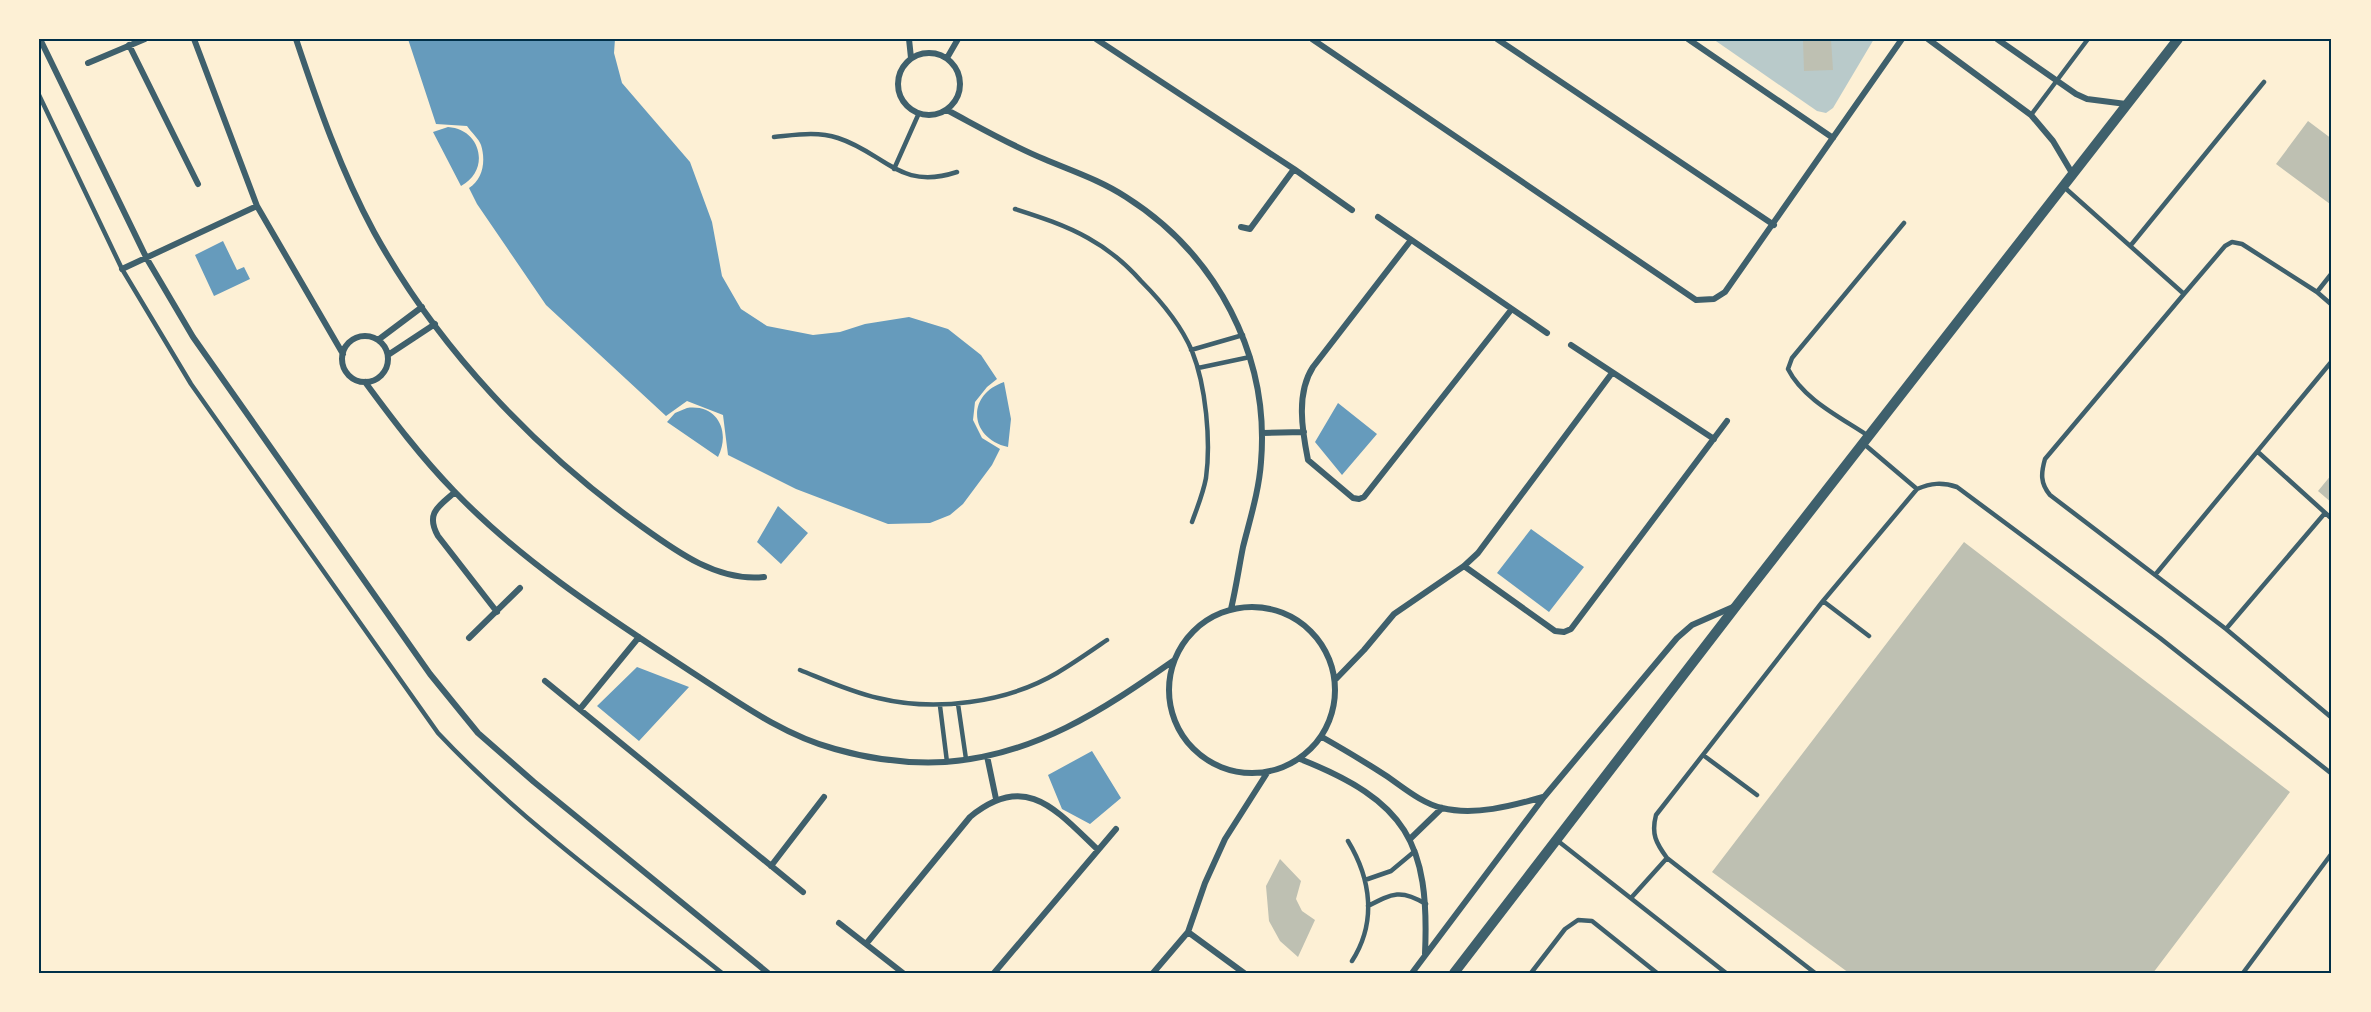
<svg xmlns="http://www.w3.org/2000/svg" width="2371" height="1012" viewBox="0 0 2371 1012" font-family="Arial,sans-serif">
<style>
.green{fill:#b9caca}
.water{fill:#669bbc}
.building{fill:#bec0b2}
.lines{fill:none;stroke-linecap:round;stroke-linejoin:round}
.service{stroke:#3f606c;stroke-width:4.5}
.minor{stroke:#3f606c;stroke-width:6}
.tertiary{stroke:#3f606c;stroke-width:10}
.neatline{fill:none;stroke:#003049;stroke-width:2}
</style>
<rect width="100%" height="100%" fill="#fdf0d5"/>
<path class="green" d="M1713,39h161l-41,69 -7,5 -9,-2z"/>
<path class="water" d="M408,39h207l-1,14 8,30 68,79 22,60 10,54 19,33 26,17 46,9 27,-3 25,-8 44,-7 39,12 33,26 16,24 -10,8 -12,15 -2,18 9,18 18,11 -8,16 -29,39 -13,11 -20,8 -42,1 -92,-35 -68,-34 -5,-40 -36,-14 -21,15 -120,-111 -69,-101 -8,-16c14,-9 17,-27 12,-43 -2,-6 -10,-13 -14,-19l-31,-2z
M448,127c33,2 43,43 13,59l-28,-54z
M223,241l14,29 7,-3 6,12 -36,17 -19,-41z
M1004,382l7,37 -3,28c-39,-9 -42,-52 -4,-65z
M1338,403l39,31 -35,41 -27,-33z
M687,408c30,-4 44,23 31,49l-51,-35 8,-9z
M778,506l30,27 -27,31 -24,-22z
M1531,529l53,38 -35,45 -52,-39z
M637,667l52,20 -50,54 -42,-35z
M1092,751l29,47 -31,26 -28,-15 -14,-34z"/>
<path class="building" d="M1803,39h28l2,31 -29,1z
M2308,121l24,18v62l-2,3 -54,-40z
M2332,474v29l-14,-12z
M1964,542l326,250 -137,181h-304l-137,-101z
M1280,859l21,22 -5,18 6,12 13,9 -17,37 -18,-16 -11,-20 -3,-35z"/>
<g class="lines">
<path class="service" d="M39,95l83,174 69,115 247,349c85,90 187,163 284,240
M2031,115l57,-76
M774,137c21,-2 43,-6 64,1 47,15 61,53 119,34
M894,169l25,-56
M2064,187l120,107 -139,165c-4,14 -5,24 5,36l176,134 106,89
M1015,209c25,8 50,16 73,29 20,11 38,26 53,43 20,20 40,44 51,70 14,35 19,90 14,127 -3,16 -9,30 -14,44
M2131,245l133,-163
M2317,292l15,-19
M2184,294l41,-48 7,-4 10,2 75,48 15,13
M1191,350l52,-15
M1198,368l52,-11
M1867,435c-27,-18 -64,-36 -79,-66l4,-11 112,-135
M1864,444l53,45
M2258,452l74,67
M2155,575l177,-214
M1823,601l46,35
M2226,629l99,-116
M800,670c25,10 51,22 78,28 57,14 128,5 179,-25 17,-10 34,-22 50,-33
M958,704l8,55
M940,706l7,56
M1703,755l54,40
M1348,841c23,38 29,81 4,120
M1558,841l168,132
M1365,880l26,-9 24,-20
M1631,898l36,-40
M1368,906c25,-13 33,-17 58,-2
M1531,973l34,-44 13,-9 14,1 65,52
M1815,973l-148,-115c-11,-15 -16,-24 -11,-43l167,-214 94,-112c14,-6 25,-7 40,-2l203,151 172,136
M2243,973l89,-120"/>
<path class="minor" d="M40,39l107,220 46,78 237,337 48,59 56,49 234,191
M194,39l63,167 86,148
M296,39c22,66 45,132 78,193 64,116 161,218 267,294 36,26 77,56 123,51
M909,39l2,19
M1096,39l198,130 58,41
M1312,39l384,261 18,-1 11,-7 177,-253
M1497,39l277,186
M1688,39l145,99
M1928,39l103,76 22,26 19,32
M1997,39l79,55 11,5 39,5
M129,45l69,139
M898 84a31 31 0 1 1 62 0a31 31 0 1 1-62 0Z
M947,58l11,-19
M88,63l57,-24
M947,110c32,17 63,35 97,49 28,12 56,21 82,38 90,57 144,158 135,265 -2,29 -11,57 -18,85 -4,20 -7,41 -12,62
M1378,217l169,116
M1241,227l9,2 44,-60
M1411,240l-98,127c-17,26 -11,63 -5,93l45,38 6,1 5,-2 147,-187
M122,269l135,-63
M342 359a23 23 0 1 1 46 0a23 23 0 1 1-46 0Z
M378,340l44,-33
M1571,345l143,94
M388,355l47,-31
M365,382c28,38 56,75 89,109 68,71 154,126 236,180 45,29 92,64 145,78 35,10 73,15 110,13 89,-6 158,-52 228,-101
M1263,433l41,-1
M455,492c-16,14 -30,21 -17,44l59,76
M1464,566l91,65 9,1 7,-3 156,-208
M1169 690a83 83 0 1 1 166 0a83 83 0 1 1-166 0Z
M469,638l51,-50
M1335,680l29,-30 30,-36 70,-48 14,-13 134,-180
M545,681l258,211
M580,709l59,-72
M1322,737c21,12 43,25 63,38 18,12 36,28 57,33 32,8 70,-2 101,-11
M987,756l9,43
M1300,759c106,42 130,83 125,195
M1411,838l31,-30
M771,866l53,-69
M839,923l64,50
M1188,932l56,41
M866,944l104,-127c56,-46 86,-7 128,33
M994,973l122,-144
M1153,973l35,-41 17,-49 20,-44 42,-66
M1412,973l132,-176 133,-159 15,-13 41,-18"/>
<path class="tertiary" d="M1454,973l283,-368 441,-566"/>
</g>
<rect width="2371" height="1012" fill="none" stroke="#fdf0d5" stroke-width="81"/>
<rect x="40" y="40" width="2290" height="932" class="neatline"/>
</svg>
